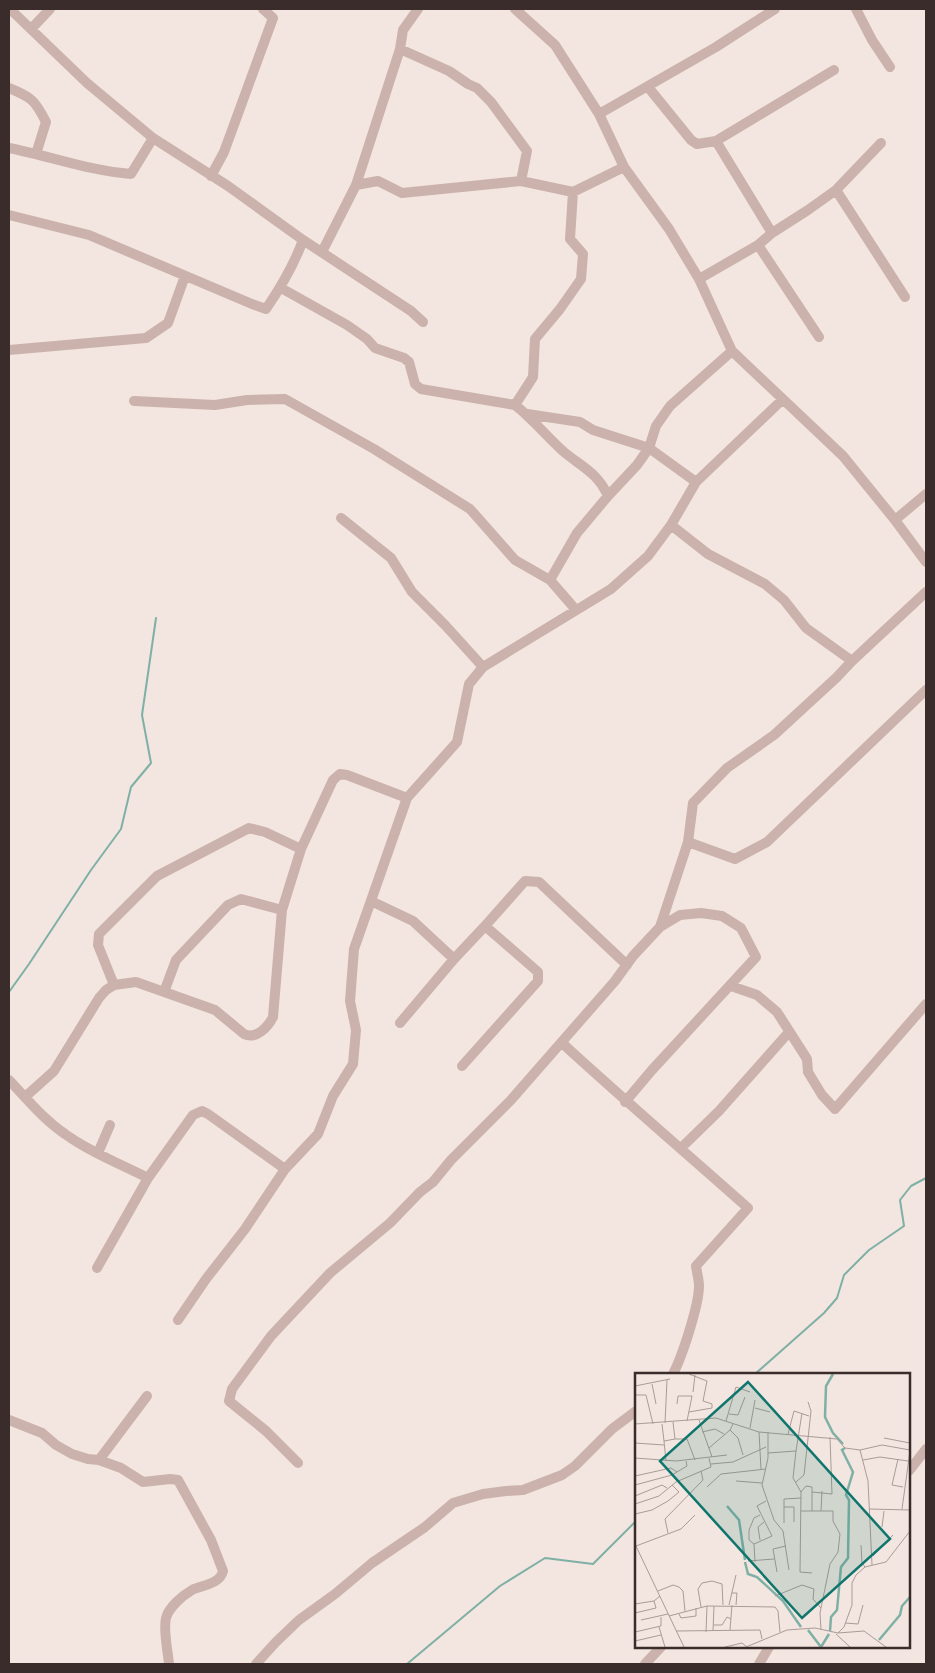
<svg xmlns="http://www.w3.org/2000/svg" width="935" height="1673" viewBox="0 0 935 1673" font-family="Quicksand,sans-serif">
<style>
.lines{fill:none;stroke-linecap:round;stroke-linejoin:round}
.stream{stroke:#7fb0a6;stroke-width:2}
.minor{stroke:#ccb2ac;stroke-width:10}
.inset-river{fill:none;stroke:#7fb0a6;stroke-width:2.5}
.inset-road{fill:none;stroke:#a99c98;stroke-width:1}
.view{fill:#0f766e;fill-opacity:0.15;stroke:#0f766e;stroke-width:2.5}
.inset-edge{fill:none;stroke:#3a2c2b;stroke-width:2.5}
</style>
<rect width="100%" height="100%" fill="#f3e6e0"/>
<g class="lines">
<path class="stream" d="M9,992l20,-28 62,-94 30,-41 10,-42 20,-24 -9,-48 14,-97
M755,1374l69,-61 13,-15 7,-23 25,-25 35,-24 -4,-26 11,-14 15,-8
M407,1664l93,-78 45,-28 48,6 43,-43"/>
<path class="minor" d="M10,9l77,74 66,55 75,48 75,54 108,71 12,11
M515,9l40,36 44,69 25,53 45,62 30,50 33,72 111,105 52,64 31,42
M856,9l16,31 18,27
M32,28l18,-19
M400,49l49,22 19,13 9,4 14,14 36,49 -6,30
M648,87l43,53 6,4 19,-3 118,-71
M9,88c22,9 26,12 37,34l-10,32
M599,114l117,-67 59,-38
M716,141l56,92
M9,148c41,8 81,23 122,26l22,-36
M211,176l13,-24 49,-134 -10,-9
M356,185l22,-4 24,12 119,-12 52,11 51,-25
M836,190l69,107
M9,215l80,20 163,69 14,5c15,-22 28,-44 37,-69
M758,245l61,92
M322,252l34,-67 44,-136 3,-19 15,-21
M699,279l59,-34 14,-12 36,-23 28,-20 45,-47
M281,288l66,37 20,14 8,9 29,10 5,4 6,22 6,5 94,16c18,14 32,32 49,47 18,15 34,21 44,44
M9,350l137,-12 22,-15 17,-47
M134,401l81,4 32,-5 38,-1 89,50 96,60 45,51 35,20 26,30
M515,405l18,-28 2,-38 25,-30 21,-30 2,-25 -13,-15 3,-47
M527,414l53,8 13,8 56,18 47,34
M341,518l50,40 21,34 33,33 38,42
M895,520l31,-26
M671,525l37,29 57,30 19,16 22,28 46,33 74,-69
M550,580l27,-47 31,-37 29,-31 12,-17 7,-22 14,-20 62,-55
M688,842l47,17 32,-17 159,-152
M371,901l42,20 41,38
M114,985l-16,-40 1,-11 58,-58 92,-48 16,4 36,17
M731,986l26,9 20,17 30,47 1,13 14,23 13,14 91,-105
M164,992l12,-32 52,-55 13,-6 41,11
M400,1023l54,-64 31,-33 40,-45 14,1 88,83
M562,1043c61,56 124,110 186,165l-52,58c1,7 3,14 3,20 0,19 -17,71 -26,88
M462,1066l76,-85v-9l-53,-46
M9,1080c18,19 34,39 56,54 25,18 55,30 83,44
M25,1097l29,-26 45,-73 7,-8 8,-5 22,-3 79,28 29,24c12,6 24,-7 29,-17l9,-107 19,-61 32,-69 7,-6 7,1 60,23
M625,1102l27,-32 104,-113 -15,-29 -19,-12 -21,-3 -21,2 -20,12
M681,1148l38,-37 70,-79
M98,1153l12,-28
M97,1268l51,-90 45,-63 9,-4 6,3 77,55
M178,1320l28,-41 39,-50 40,-60 33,-35 15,-38 20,-32 3,-34 -6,-29 4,-52 53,-151 50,-56 12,-58 14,-17 128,-78 37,-33 23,-31 25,-43 86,-82
M9,1420l33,13 14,12 16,9 16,5 11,1 22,8 22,14 27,-3 8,1 33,60 12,31c-3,13 -20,14 -31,19 -10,6 -23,17 -26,28 -3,12 2,34 3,46
M99,1460l48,-64
M298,1463l-32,-32 -37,-30 3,-12 39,-53 59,-63 60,-50 30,-31 13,-10 18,-22 60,-60 104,-119 18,-25 27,-29 28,-85 5,-39 34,-35 47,-33 62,-57 16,-17
M909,1471l17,-22
M256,1664l20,-22 23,-22 36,-26 37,-31 53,-36 28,-24 30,-9 23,-3 17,-1 39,-15 13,-9 37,-37 24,-18
M645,1664l16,-17
M759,1664l10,-17"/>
</g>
<g transform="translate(635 1373)">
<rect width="275" height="275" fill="#f3e6e0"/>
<path class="inset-river" d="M198,1l-7,12 -1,31 8,16 10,11M92,133l12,14 6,40M110,189l3,12 9,3 26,24 18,26M173,257l13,17 8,-13M195,258l1,-14 6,-7 4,-43 7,-9 1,-58 -3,-5 7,-23 -11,-22 3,-2M244,267l21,-25 2,-9 8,-9"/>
<path class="inset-road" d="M54,1l18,7M17,11l4,20M0,13l35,-7M58,19l2,-17M0,22h11l7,29M42,31l1,-8h14l-5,25M120,35l15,4M54,39l23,-4v-4l-9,-3 4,-20M94,41l9,1 7,-18M64,47l13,37M91,48l10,-34 14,5M38,49l2,17M30,50l2,-43M0,51l81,-6 43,14 78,7 8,9 15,2 22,-5 28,5M27,51l2,17M115,55l5,-28M95,57l8,8 5,17M67,59l13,-3 9,5M124,59l2,37M133,59v26l-6,27 12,35 9,11 6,39M153,61l6,-23 15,5M249,65l26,5M0,70l29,2M74,75l21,-18 3,-6M225,77l8,31 4,84M161,78l-3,27 8,14 -1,80 12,1M133,80l28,-2 6,-38M0,85l41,3 51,-6M263,86l-6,26 11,2M228,87l17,-3 28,4M31,88l-2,-20 11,-2h12l8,21M76,91l22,-2 33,-15M0,103l36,-8 6,4M101,108l26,2M161,109l8,-7 7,-64 -3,-9M0,112l37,-10 15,-9 -1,-5M72,114l14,-13 45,-5M166,119l5,-6 6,1v24M177,119l20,2 -2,-57M0,123l27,-11 5,3M0,131l24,-8 17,-14 35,-15 -2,-9M149,134h10v15M234,136l41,1M267,136l8,-58M166,138h32v10l7,13 -2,18 -8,12 -10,49 1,17M186,138l1,-20M0,141l17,-4 16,-9 11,-9 -7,-7M149,150v-24l17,-1M247,154l2,-16M33,160l-3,-14 38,-39 -2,-9M125,167l-2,-13 6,-5M0,171l49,103M119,171l-5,-4v-10l5,-12 6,-3M226,172l1,18 3,4M1,173l45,-17 14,-14M238,183l20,-21M113,188l26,-2M120,189l-1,-18 18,-8 -15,-30 9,-5M142,199l-4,-23 13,-3M23,218l15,-6 6,2 4,4 2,20M97,220h5l-1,12M140,223l27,-11 12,4 -1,10 8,9M0,231l19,-3 6,-5M94,232l7,-30M66,234l-3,-18 4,-6 10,-2 10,3 1,21M0,240l21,-5 -2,-7M44,241l2,4 15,-2v-8M34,243l38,-10 68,1 3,4 2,21M6,247l27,-6M210,250l13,1 5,-19M79,252h8l5,-8 4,2M24,254l6,20M95,257l2,-25M41,258l84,-1 2,9M78,258l1,-25M0,259l26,-6v-9M71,259l1,-26M203,260l26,-2 22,16M201,261l14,13M0,268l26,-6M90,274l17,-4 5,4M111,274l41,-17 28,-2 23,5 6,-6 8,-22v-22l4,-8 9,-8 21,-5 24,-31"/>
<path class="view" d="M113,9l142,157 -88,79 -142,-157z"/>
<rect width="275" height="275" class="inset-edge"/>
</g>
<rect width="935" height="1673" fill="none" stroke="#3a2c2b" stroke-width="20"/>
</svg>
